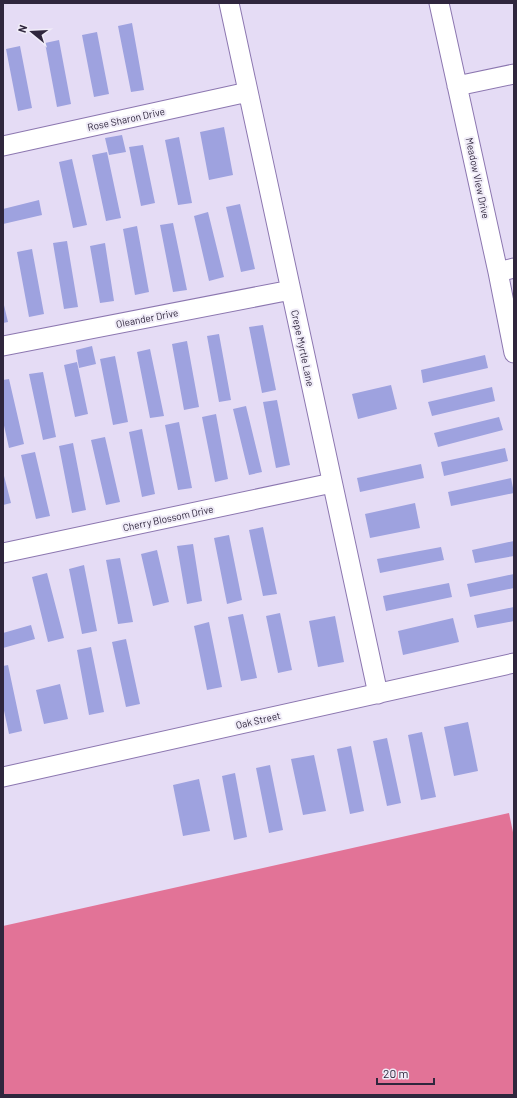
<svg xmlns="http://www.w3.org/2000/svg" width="517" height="1098" viewBox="0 0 517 1098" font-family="Barlow,sans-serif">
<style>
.forest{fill:#e27397}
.building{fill:#9ea2df}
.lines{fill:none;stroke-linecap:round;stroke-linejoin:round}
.minor-casing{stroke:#8c77b0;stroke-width:21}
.minor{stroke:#fff;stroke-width:19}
.labels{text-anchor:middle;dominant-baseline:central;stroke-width:4;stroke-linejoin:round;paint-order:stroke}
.street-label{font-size:10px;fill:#2f263d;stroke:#f0ecf8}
</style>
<rect width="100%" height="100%" fill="#e5dcf5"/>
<path class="forest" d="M509,813l5,24v258h-511v-169z"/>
<path class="building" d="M132,23l12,67 -13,2 -13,-66z
M97,32l12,62 -15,3 -12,-62z
M59,40l12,64 -14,3 -12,-64z
M20,46l12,62 -14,3 -12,-62z
M224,127l9,48 -24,5 -9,-48z
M122,135l4,17 -17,3 -4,-17z
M179,137l13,66 -14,2 -13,-65z
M143,145l12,58 -14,3 -12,-59z
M107,152l14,66 -15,3 -14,-66z
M72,159l15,66 -14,3 -14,-66z
M39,200l3,15 -39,9v-15z
M240,204l15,65 -14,3 -15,-65z
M208,212l16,65 -15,4 -15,-65z
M173,223l14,67 -14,2 -13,-67z
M137,226l12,66 -14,3 -12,-66z
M67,241l11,66 -14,2 -11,-66z
M105,243l9,58 -14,2 -10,-57z
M32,249l12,65 -15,3 -12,-65z
M3,301l5,21 -5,1z
M263,325l13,65 -14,3 -13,-66z
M219,334l12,66 -12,2 -12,-66z
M187,341l12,66 -15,3 -12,-66z
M92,346l4,18 -17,4 -3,-18z
M150,349l14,67 -14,2 -13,-66z
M485,355l3,13 -65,15 -2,-13z
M115,356l13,66 -15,3 -13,-66z
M77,362l11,52 -13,3 -11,-52z
M43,372l13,65 -13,3 -14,-66z
M9,379l15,65 -15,4 -6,-27v-41z
M391,385l6,24 -39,10 -6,-25z
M492,387l3,14 -63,15 -4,-14z
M277,400l13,65 -14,3 -13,-66z
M246,406l16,66 -13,3 -16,-66z
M216,414l12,65 -13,3 -13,-65z
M499,417l4,13 -65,17 -4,-14z
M179,422l13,66 -14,2 -13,-65z
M142,429l13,65 -13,3 -13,-65z
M105,437l15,65 -14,3 -15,-65z
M73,443l13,67 -14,3 -13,-67z
M505,448l3,13 -64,15 -3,-14z
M35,452l15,64 -14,3 -15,-64z
M421,464l3,14 -64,14 -3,-14z
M3,472l8,31 -8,2z
M511,478l3,15 -63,13 -3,-14z
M415,503l5,25 -50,10 -5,-24z
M263,527l14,67 -14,2 -14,-66z
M229,535l13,65 -15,4 -13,-66z
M514,541v15l-39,7 -3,-13z
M193,544l9,57 -15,3 -10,-58z
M441,547l3,13 -64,13 -3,-14z
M157,550l12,52 -16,4 -12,-52z
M120,558l13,64 -15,2 -12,-64z
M84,565l13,66 -15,3 -13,-65z
M47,573l17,65 -16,4 -16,-65z
M514,574v14l-44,9 -3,-13z
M449,583l3,14 -66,14 -3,-15z
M514,607v14l-37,7 -3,-13z
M280,613l12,57 -14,3 -12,-57z
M243,614l14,64 -16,3 -13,-64z
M335,616l9,46 -26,5 -9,-46z
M453,618l6,24 -56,13 -5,-24z
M209,622l13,65 -15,3 -13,-64z
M31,625l4,14 -32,9v-15z
M126,639l14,65 -14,3 -14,-65z
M91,647l13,65 -15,3 -12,-65z
M8,665l14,66 -13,3 -6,-28v-40z
M60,684l8,35 -24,5 -8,-34z
M468,722l10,49 -24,5 -10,-49z
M422,732l14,65 -15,3 -13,-65z
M387,738l14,65 -14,3 -14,-65z
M351,746l13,65 -14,3 -13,-65z
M314,755l12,56 -23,4 -12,-56z
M270,765l13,65 -14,3 -13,-65z
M235,773l12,64 -13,3 -12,-64z
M199,779l11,52 -27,5 -10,-51z"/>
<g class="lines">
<defs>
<path id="minor" d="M229,3l149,691
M439,3l59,269 16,81
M457,86l57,-12
M3,146l245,-54
M498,272l16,-4
M3,346l288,-56
M3,553l329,-70
M3,777l511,-114"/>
</defs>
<use href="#minor" class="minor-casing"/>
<use href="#minor" class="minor"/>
</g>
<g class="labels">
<g class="street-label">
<text transform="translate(126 119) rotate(-12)">Rose Sharon Drive</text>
<text transform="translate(478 178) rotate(78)">Meadow View Drive</text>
<text transform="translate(147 318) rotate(-11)">Oleander Drive</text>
<text transform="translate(303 348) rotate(78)">Crepe Myrtle Lane</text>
<text transform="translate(168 518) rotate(-12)">Cherry Blossom Drive</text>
<text transform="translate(258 720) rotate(-13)">Oak Street</text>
</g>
</g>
<rect width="517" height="1098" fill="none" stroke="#2f263d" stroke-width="8"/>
<g transform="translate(32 32) rotate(288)" stroke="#f0ecf8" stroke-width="3" paint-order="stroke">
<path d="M0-3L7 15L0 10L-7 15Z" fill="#2f263d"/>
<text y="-6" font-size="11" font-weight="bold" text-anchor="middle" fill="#2f263d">N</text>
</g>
<path d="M377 1078v6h57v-6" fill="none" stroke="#2f263d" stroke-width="2"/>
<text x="383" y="1078" font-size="12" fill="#2f263d" stroke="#f0ecf8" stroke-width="3" paint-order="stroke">20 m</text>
</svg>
